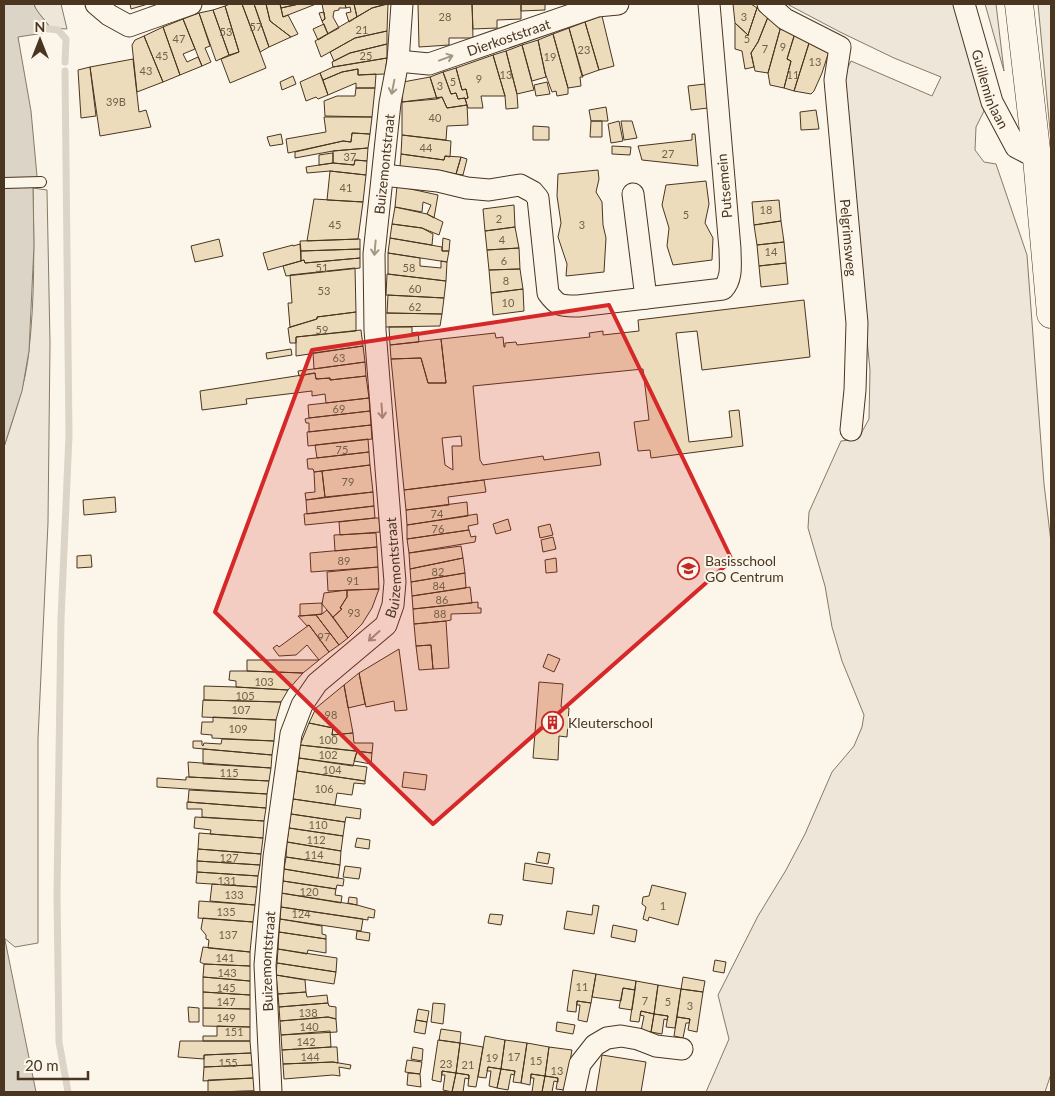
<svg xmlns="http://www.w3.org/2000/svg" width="1055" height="1096" viewBox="0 0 1055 1096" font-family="Lato,sans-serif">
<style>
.green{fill:#ede6d9;stroke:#887966}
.water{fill:#dcd4c6;stroke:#887966}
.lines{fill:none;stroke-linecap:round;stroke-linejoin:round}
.stream{stroke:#dcd4c6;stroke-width:7}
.building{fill:#ecdcbc;stroke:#4a3520;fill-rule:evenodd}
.lane-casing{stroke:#4a3520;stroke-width:12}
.street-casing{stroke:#4a3520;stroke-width:23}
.secondary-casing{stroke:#4a3520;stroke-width:29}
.lane{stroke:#fbf6e9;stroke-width:10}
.street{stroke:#fbf6e9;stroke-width:21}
.secondary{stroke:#fbf6e9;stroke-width:28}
.oneway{stroke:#a29684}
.marked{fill:#d62828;fill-opacity:0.2;stroke:#d62828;stroke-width:4;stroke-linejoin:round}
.labels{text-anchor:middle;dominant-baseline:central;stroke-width:4;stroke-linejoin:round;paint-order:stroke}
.number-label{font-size:11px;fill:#725f47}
.street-label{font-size:14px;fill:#4a3520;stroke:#fbf6e9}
.poi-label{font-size:14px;fill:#4a3520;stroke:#fbf6e9;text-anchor:start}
</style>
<rect width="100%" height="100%" fill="#fbf6e9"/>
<path class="green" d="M34,4h27l6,25 -17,-1c-4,-8 -15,-16 -16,-24z
M787,4h167l18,54 12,53 -8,16 -1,23 9,12 12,2 31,91 17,229 7,58v532l-6,18h-339l23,-53 -11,-44 40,-79 28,-46 19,-36 27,-62 22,-26 8,-19 2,-12 -22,-54 -10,-34 -7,-41 -17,-58 1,-16 32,-71 17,-2 11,-20 1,-49 -27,-269 1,-26 7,-14 81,35 9,-19 -47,-19 -54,-26z
M985,4h11l8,67z
M1038,4h13v141v-4z
M33,188l14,2 3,153 -2,180 -10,216v204l-23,4 -11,-9v-491c10,-32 22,-63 25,-97 6,-53 5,-108 4,-162z"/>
<path class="water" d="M4,4h30c2,8 12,16 16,24l-6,5 -26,4 13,74 6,65 -4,12 1,58 -5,105 -7,40 -18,56z
M4,935l32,157h-32z"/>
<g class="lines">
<path class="stream" d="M41,28l17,2 8,9 -1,23
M65,71l4,364 -8,184 -4,275 2,148 9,50"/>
</g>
<path class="building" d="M130,4h18l-17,5z
M230,4h12l24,64 -36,15 -9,-24 18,-7 -14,-46z
M242,4h12l15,43 -9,5z
M254,4h12l4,17 21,16 -22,10z
M266,4h14l3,13 5,-2 10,19 -7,3 -21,-16z
M280,4h19l-18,4z
M299,4h17l-33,13 -2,-9z
M322,4h23l1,4h-7v2l-5,1 -1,6 6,11 -11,6 -6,-13 3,-2z
M345,4h9l3,13 -8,5 -3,-9 5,-1 -1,-5 -4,1z
M354,4h32l-14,4 -15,9z
M388,4l-1,27 -32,7 -34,19 -6,-16 57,-33z
M418,4h54l1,34h-24v7l-30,2z
M472,4h49v15l-24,1v8l-24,1z
M521,4h24v6l-24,1z
M733,4h18l6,4 -9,27 -13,-12z
M225,6l14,46 -10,3 -16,-45z
M757,8l11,9 -10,25 -7,11 3,14 -9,2 -3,-18 -7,-2v-26l13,12z
M213,10l16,45 -13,6 -17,-48z
M324,12l1,7 -3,2 -3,-8z
M199,13l11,33 -5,2 6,14 -9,4 -19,-47z
M602,16l12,50 -15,4 -14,-48z
M768,17l13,9 -13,47 -13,-2 -4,-18 7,-11z
M183,19l12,30 -12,5 4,8 11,-5 4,9 -22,9 -17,-48z
M585,22l14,48 -17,6 -13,-48z
M324,24l4,10 -10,6 -5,-11z
M781,26l14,7 -8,26 4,2 -7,27 -14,-3 -2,-12z
M163,27l17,48 -17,7 -19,-46z
M569,28l14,49h-3l1,9 -13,2 -15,-54z
M387,31v13l-37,9 -16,8 -4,-9 25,-14z
M795,33l15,7 -16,51 -10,-3 7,-27 -4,-2z
M553,34l15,54v6l-11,2 -1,-5 -4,1 -7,-19 -7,-33z
M144,36l19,46 -26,10 -5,-47 3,-5z
M538,40l8,37 -14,4 -10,-36z
M810,40l20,8 -8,25 -8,18 -3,3 -17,-3z
M387,44v14l-54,9 -1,-5 18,-9z
M522,45l12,45 -17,4 -11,-43z
M506,51l11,43 1,14 -12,1 -1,-13 -12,-41z
M493,55l12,41h-24l2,12h-15l-3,-9 3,-1 -2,-9 -4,1 -6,-22z
M387,58l-2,16 -27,1v-6l-16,3 -19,8 -3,-7 13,-6z
M133,59l6,53 7,-2 5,17 -51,9 -10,-69z
M90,67l6,49 -15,2 -3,-48z
M456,68l6,22 4,-1 2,9 -3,1v-1l-7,1 -2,-6 -5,1 -8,-22z
M358,69v6l18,-1 -1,14h-19v-5l-28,12 -5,-15 19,-8z
M443,72l8,22 5,-1 2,6 7,-1 2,7 -20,3 -5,-11 -5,2 -7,-22z
M320,73l8,22 -10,4 -2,-2 -10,4 -6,-19z
M293,76l3,8 -14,6 -2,-8z
M430,77l7,22 -35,3 1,-20z
M547,82l3,12 -14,2 -2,-11z
M705,84l3,24 -17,2 -3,-24z
M356,88h19l-3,29 -47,-1 -1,-15 13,-5h18z
M442,97l5,11 20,-3 1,20 -21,1 -1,14 -44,-5v-33z
M606,107l2,14h-17l-2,-11z
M816,110l3,19 -18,1 -1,-18z
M324,117h48l-2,17 -18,-1 -1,9 -8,-1 -55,12 -2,-14 40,-7z
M591,121h11v16h-12z
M619,121l4,20 -12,2 -3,-19z
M621,121h11l5,17 -13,2z
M533,126l16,1v13h-16z
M352,133l18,1 -2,14 -35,3 -38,7v-6l48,-11 8,1z
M281,134l2,10 -13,2 -3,-9z
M692,134h3l3,32 -56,-6 -4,-14 54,-6z
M402,135l49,6 -1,16 -5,-1 -1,4 -43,-6z
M612,146l19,1 -1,8 -18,-1z
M368,148l-1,13 -12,-1 -1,5 -21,-2v-12z
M332,153h1v10l-14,2v-10z
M401,154l43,6 1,-4 16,1 -5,17 -18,-4 -38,-3z
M461,157l6,2 -4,16 -7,-1z
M355,160l12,1 -1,14 -36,-4 -23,2 -1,-6 27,-4 21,2z
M598,170l1,9 -3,13 6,10 1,23 3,13 -2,34 -38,4 1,-12 -9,-27 3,-14 -4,-27 1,-22z
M330,171l36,4 -3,27 -36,-2z
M706,181l3,23 -4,19 8,15 -1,22 -39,5 -6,-19 2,-18 -7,-23 4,-20z
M397,186l41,9 -4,23 -7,-4 4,-9 -8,-3 -1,10 -27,-5z
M314,199l49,3 -5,37 -51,2z
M779,200l2,21 -27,4 -2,-23z
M514,205l1,22 -30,4 -2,-22z
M395,207l32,7 16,8 -4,13 -17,-7 -30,-4z
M781,221l3,21 -27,3 -3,-20z
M392,224l30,4 11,6 -1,11 -42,-7z
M515,227l4,21 -32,2 -2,-19z
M390,238l52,9v4h7l-2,11 -59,-9z
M443,238l7,2 -1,11h-7z
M219,239l4,17 -28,6 -4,-16z
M360,239v10l-59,2 -1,-10z
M784,242l2,21 -27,3 -2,-21z
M300,244l1,17 -33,9 -5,-17 30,-8v1z
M519,248l1,21 -31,1 -2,-20z
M360,249v9l-55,5 -1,-3 -3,1v-10h1z
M388,253l32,5v8l21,2v-7l6,1 -1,19 -58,-7z
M360,258v10l-74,8 -3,-10 21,-6 1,3z
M786,263l2,21 -27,3 -2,-21z
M355,268l1,44 -39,5v2l-27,8 -2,-24h4l-2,-28z
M520,269l3,20 -32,4 -2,-23z
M387,274l59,7 -2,17 -58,-3z
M523,289l1,22 -31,4 -2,-22z
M388,295l56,3 -2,16 -55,-1z
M804,300l6,57 -108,13 -5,-39 -21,2 13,109 43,-5 -3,-26 10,-1 4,36 -92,12 -1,-8 -12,1 -4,-29 15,-2 -6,-51 -170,17 7,74 3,5 60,-9 1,4 55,-8 2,13 -197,25 -13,-131 30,-1 7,25h18l-5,-44 54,-6 1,5 7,-1 1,10h1v-4l11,-1 1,3 73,-8 -1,-4 14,-2v4l36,-4 -1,-11zM461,436l1,10h-10l1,24 -8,-5 -3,-27z
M356,312v19l-60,6v6h-6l-2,-15 29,-9v-2z
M385,313l57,1 -2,12 -55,1z
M389,327h23v6l6,-1 1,10 -29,3z
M361,330l2,16 -67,10v-19z
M441,339l5,44h-18l-7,-25 -30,1 -1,-14z
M363,346l2,16 -51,7 -1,-16z
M291,349l1,6 -25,4 -1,-6z
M365,362l1,14 -36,4v-2l-14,1 -1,-6 -16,3 -1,-5z
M315,373l1,6 14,-1v2l36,-4 3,22 -43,5 -1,-9 -13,2v-5l-66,8 1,5 -45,6 -2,-19z
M369,398l1,13 -61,7 -1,-13z
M370,411l1,14 -62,7v-9h-3l-1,-4 4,-1z
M371,425l1,14 -64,7 -1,-14z
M368,439l1,13 -52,6 -2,-13z
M369,452l1,13 -56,7 -1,-3h-5l-1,-10z
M370,465l3,27 -48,5 -3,-26z
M322,471l3,26 -19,3 -1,-7 10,-1 -1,-20z
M484,480l2,12 -38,5 1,8 -43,5 -2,-20z
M373,492l1,14 -67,8 -1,-14z
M115,497l1,15 -32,3 -1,-15z
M467,502l1,14 -61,9 -1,-15z
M374,506l1,12 -70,7 -1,-11z
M477,514l1,10 -10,2 1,4 -62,9v-14z
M375,518h4l1,14 -40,3 -1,-13z
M508,519l3,11 -15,4 -3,-10z
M550,524l3,11 -13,3 -2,-11z
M469,530l2,7 5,-1 -1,6 -66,11 -2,-14z
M376,533l1,14 -42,4 -1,-16z
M553,537l3,12 -13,3 -2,-12z
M461,546l2,12 -53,11 -1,-16z
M377,547l1,20 -67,5 -1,-19z
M91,555l1,12 -15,1v-12z
M463,558l2,15 -54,9 -1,-13z
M556,558l1,14 -11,1 -1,-13z
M378,567l1,22 -51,2 -1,-19z
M465,573l1,15 -54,8 -1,-14z
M470,587l2,16 -59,6 -1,-13z
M379,589l-7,19 -10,16 -14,14 -15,-21 9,-8 -2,-1 7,-11v-7z
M347,590v7l-7,11 2,1 -9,8 -11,-13 2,-11z
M478,602v6h3v5l-30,1v6l-5,1 -32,3 -1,-15z
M322,603v11l-22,2v-12z
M327,610l21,28 -9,7 -23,-30 6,-1z
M316,615l23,30 -10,7 -20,-27 -2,1 -9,-10z
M446,621l3,47 -16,1 -2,-24 -15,1 -2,-22z
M309,625l20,27 -10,8 -12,-15 -11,10 -17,1 -6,-8 4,-3 2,2z
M431,645l2,24 -14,1 -3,-24z
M399,649l8,61 -12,1 -1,-10 -28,6 -7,-34z
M548,654l12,5 -6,13 -11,-5z
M247,660h72l-16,13 -56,-2z
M230,671h17l56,2 -15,17 -52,-3v-6l-7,-1z
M359,673l6,31 -17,4 -4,-23z
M539,682l24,2 -2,23 8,1 -2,29 -8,-1 -1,24 -25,-2z
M344,685l9,48 -21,2 1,-7 -24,-5 7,-15z
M204,686l32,1 52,3 -7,12 -77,-2z
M203,700h1l77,2 -5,18 -74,-3z
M213,717l63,3 -2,21 -62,-3v-3l-11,-1 1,-12h11z
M309,723l24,5 -1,7 21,-2 1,10h19l-1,10 -72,-8z
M222,739l52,2 -2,14 -79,-7v-7h9v4l1,1 1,-3 17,1z
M300,745l57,6 -4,15 -54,-8z
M203,749l69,6 -1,13 -68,-4z
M357,751l15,2 -1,11 -17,-3z
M299,758l68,9 -2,14 -68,-10z
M188,762l83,6 -2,13 -80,-4z
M297,771l68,10v3l-11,-1 -2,12 -15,-2 -2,12 -42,-6z
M404,772l23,3 -2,15 -23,-3z
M186,777h3l80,4 -2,13 -110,-7v-9l29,2z
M189,790l78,4 -1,14 -78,-6z
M293,799l68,10 -1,10 -14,-2 -1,5 -54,-8z
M187,802l79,6 -2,13 -62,-4v-8h-15z
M291,814l54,8 -2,14 -54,-8z
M195,817l69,4 -1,17 -53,-4 1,-4 -17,-2z
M289,828l54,8 -2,15 -54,-9z
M199,833l64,5 -2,16 -63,-5z
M357,838l13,2 -1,9 -14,-2z
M287,842l54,9 -1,14 -54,-8z
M198,849l63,5 -1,11 -63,-4z
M538,852l12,2 -2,10 -12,-2z
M286,857l54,8 -2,13 -54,-9z
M197,861l63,4 -2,11 -61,-4z
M525,863l29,5 -2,16 -29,-4z
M345,866l16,2 -2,11 -16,-2z
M284,869l60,10 -1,7 -6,-1 -1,4 -53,-8z
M197,872l61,4 -1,11 -61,-4z
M283,881l53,8 -1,6 7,1 -1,7 -60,-10z
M212,884l45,3 -2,18 -45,-4z
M652,885l34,8 -8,32 -29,-8 -1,4 -5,-2 3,-12 -4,-3 1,-7 6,-1z
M281,893l76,12 18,5 -1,8 -6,-1v3l-87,-13z
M349,897l8,1v7l-9,-2z
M199,901l56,4 -2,17 -55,-4z
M593,905l6,1 -5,28 -30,-5 3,-18 25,4z
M281,907l82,12 -2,12 -81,-12z
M490,914l13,1 -2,10 -13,-2z
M203,918l50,4 -3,30 -42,-4 1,-8 -3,-1v-4l-5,-6z
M280,919l42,7v8l4,1v4l-47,-7z
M613,925l24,5 -2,12 -24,-5z
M357,931l13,2 -1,8 -13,-2z
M279,932l47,7v14l-18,-3 -1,4 -29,-5z
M203,947l47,5v14l-46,-2 -4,-2z
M278,949l59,9 -1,14 -59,-9z
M715,960l11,2 -2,11 -11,-2z
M277,963l59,9 -2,12 -58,-9z
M204,964l46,2v15l-47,-4z
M573,970l23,4 -5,29 -14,-2 -1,11 -9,-1z
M596,974l40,7 -1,9 -12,-2 -2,13 -29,-4z
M276,975l29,5 1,12 -28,2z
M203,977l47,4v14l-47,-3z
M683,977l22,4 -2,11 -22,-3z
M636,981l22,4 -4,29 -13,-3 -2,11 -9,-1z
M658,985l23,4 -6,39 -9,-1 2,-11 -14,-2z
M623,988l12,2 -3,20 -13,-2z
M681,989l22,3 -6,40 -9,-2 2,-11 -13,-2z
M203,992l47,3v14l-47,-1z
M306,992l1,5 20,-2 1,8 -49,4 -1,-13z
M577,1001l14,2 -4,19 -9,-2 2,-15h-3z
M328,1003l1,3 7,1v12l-8,-2 -48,4 -1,-14z
M433,1003l12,1 -2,20 -12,-2z
M188,1007l11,1v14h-10z
M203,1008l47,1v18l-47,-1z
M418,1009l11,2 -2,11 -11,-2z
M641,1011l13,3 -3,18 -10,-1 3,-15 -4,-1z
M654,1014l14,2 -1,4 -3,-1 -2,15 -11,-2z
M328,1017l8,2 1,13 -56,3 -1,-14z
M677,1017l13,2 -1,4h-3l-3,15 -9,-2z
M416,1020l11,2 -2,12 -11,-2z
M557,1022l18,3 -2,9 -17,-3z
M217,1026l33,1v14h-47v-5h14z
M441,1029l20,3 -1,11 -21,-3z
M330,1031l1,16 -49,3 -1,-15z
M485,1036l20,4 -4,29 -13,-2 -2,11 -8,-1z
M438,1040l22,3 -4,30 -14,-2 -1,11 -9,-2z
M505,1040l22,3 -6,40 -8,-1 2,-11 -14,-2z
M180,1041h70l1,12 -47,2v4l-26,-2z
M460,1043l23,4 -7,40 -8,-1 1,-11 -13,-2z
M527,1043l22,4 -4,29 -14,-2 -1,11 -9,-2z
M331,1047h6l1,16 -5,-1 -50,2 -1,-14z
M413,1047l10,2 -1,12 -11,-2z
M549,1047l23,3 -7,40 -9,-1 2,-11 -13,-2z
M251,1053l1,12 -48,2v-12z
M602,1055l44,7 -5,30h-45z
M407,1060l15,2 -2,12 -15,-2z
M333,1062l18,3 -1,4 -11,-2 1,9 -7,-1 -49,4 -1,-15z
M252,1065l1,13 -50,3 1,-14z
M488,1067l13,2 -4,19 -8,-2 2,-15h-4z
M501,1069l14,2 -1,4 -3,-1 -3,16 -11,-2z
M442,1071l14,2 -4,19 -9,-2 2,-15h-3z
M408,1073l12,1 1,13 -14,-2z
M456,1073l13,2v4l-4,-1 -2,14h-11z
M531,1074l14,2 -3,16h-10l2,-14h-3z
M545,1076l13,2v4l-4,-1 -2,11h-10z
M253,1078l1,13 -46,1v-12z
M254,1091v1h-44z"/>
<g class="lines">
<defs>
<path id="lane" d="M4,183l37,-1"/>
<g id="street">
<path d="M96,4l13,11 20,11 62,-22"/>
<path id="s1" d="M768,4l17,15 55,28 -5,33 22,243 -2,67 -4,40"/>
<path id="s2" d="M964,4l28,98 24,45 21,11"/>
<path id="s3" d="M398,61l31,3 168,-58 21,-2"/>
<path d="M383,175l55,6 29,7 22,2 31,-5 13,7 5,6 10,95c10,14 14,13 30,13l145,-17c10,-11 7,-26 7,-40l-21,-245"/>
<path d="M633,194l13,104"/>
<path id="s4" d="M271,1092l-6,-127 9,-108 17,-123 11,-29 15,-22 69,-58 7,-20 2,-23 -20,-252 -1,-76 16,-151 8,-42 4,-57"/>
<path d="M574,1092l6,-28 15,-19 12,-7 14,-2 17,3 18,7 26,3"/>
</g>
<path id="secondary" d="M1019,4l18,154 14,156"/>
</defs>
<use href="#lane" class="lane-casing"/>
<use href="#street" class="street-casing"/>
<use href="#secondary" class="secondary-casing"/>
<use href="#lane" class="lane"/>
<use href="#street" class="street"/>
<use href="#secondary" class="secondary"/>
</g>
<defs><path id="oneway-shaft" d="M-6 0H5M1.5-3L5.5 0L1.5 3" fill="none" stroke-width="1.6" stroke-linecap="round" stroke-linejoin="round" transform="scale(1.25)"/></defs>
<g class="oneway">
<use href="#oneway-shaft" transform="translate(446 58) rotate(-20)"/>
<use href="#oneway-shaft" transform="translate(393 87) rotate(101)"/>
<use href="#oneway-shaft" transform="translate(375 248) rotate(95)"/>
<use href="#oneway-shaft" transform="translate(382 411) rotate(86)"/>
<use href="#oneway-shaft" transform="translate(374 636) rotate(138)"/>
</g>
<path class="marked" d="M609,305l123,255 -299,264 -218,-212 97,-262z"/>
<defs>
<symbol id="school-ring" viewBox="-11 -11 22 22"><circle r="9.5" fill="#fbf6e9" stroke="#c62828" stroke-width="1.5"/><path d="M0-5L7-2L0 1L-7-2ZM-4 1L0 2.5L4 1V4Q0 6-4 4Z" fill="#c62828"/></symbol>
<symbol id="building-ring" viewBox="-11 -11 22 22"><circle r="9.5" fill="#fbf6e9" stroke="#c62828" stroke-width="1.5"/><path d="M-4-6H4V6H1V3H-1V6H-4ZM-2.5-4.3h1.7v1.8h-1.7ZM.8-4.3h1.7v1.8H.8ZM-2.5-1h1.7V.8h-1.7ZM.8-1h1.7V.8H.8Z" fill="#c62828"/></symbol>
</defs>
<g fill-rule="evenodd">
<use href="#school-ring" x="676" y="556" width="25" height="25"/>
<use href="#building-ring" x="540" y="710" width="25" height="25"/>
</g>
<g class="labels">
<g class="number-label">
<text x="445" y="16">28</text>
<text x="744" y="16">3</text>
<text x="256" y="26">57</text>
<text x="362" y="29">21</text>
<text x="226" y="31">53</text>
<text x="179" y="38">47</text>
<text x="747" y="38">5</text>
<text x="783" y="46">9</text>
<text x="765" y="48">7</text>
<text x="584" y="49">23</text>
<text x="162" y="55">45</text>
<text x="366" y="55">25</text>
<text x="550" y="56">19</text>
<text x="815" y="61">13</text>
<text x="146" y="70">43</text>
<text x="506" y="74">13</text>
<text x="793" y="74">11</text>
<text x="479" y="78">9</text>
<text x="453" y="81">5</text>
<text x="440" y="85">3</text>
<text x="116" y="101">39B</text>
<text x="435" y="117">40</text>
<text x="426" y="147">44</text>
<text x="668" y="153">27</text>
<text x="350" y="156">37</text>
<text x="346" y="187">41</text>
<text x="766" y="209">18</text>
<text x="686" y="214">5</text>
<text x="499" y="218">2</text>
<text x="335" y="224">45</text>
<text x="582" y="224">3</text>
<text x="502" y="239">4</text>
<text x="771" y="251">14</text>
<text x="504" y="260">6</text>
<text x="322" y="267">51</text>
<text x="409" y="267">58</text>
<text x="506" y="280">8</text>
<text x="415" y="288">60</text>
<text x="324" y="290">53</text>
<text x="508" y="302">10</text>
<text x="415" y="306">62</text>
<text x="322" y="329">59</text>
<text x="339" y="357">63</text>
<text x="339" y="408">69</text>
<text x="342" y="449">75</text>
<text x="348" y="481">79</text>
<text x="437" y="513">74</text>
<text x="438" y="528">76</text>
<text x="344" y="560">89</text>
<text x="438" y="571">82</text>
<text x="353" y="580">91</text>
<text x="439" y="585">84</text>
<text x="442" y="599">86</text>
<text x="354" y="612">93</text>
<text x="440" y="613">88</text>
<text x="324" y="636">97</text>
<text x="264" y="681">103</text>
<text x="245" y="695">105</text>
<text x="241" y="709">107</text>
<text x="331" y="714">98</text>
<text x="238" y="728">109</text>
<text x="328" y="739">100</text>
<text x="328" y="754">102</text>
<text x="332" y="769">104</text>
<text x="229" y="772">115</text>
<text x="324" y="788">106</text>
<text x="318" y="824">110</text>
<text x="316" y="839">112</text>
<text x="314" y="854">114</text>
<text x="229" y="857">127</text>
<text x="227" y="880">131</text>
<text x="309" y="891">120</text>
<text x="234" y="894">133</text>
<text x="663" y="905">1</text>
<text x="226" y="911">135</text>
<text x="301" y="913">124</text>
<text x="228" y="934">137</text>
<text x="225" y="957">141</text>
<text x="227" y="972">143</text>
<text x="582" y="986">11</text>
<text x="226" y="987">145</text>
<text x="645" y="1000">7</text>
<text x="226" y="1001">147</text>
<text x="668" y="1001">5</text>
<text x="690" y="1005">3</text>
<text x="308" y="1012">138</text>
<text x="226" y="1017">149</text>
<text x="309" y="1026">140</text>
<text x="234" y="1031">151</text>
<text x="306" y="1041">142</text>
<text x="310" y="1056">144</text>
<text x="514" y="1056">17</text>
<text x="492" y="1057">19</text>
<text x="536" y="1060">15</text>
<text x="228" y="1062">155</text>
<text x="446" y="1063">23</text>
<text x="468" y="1064">21</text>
<text x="557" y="1070">13</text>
</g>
<g class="street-label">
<text stroke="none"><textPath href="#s3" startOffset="115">Dierkoststraat</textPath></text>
<text stroke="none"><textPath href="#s2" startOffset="89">Guilleminlaan</textPath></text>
<text stroke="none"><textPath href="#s4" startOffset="971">Buizemontstraat</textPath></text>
<text transform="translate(724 186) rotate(-95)">Putsemein</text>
<text stroke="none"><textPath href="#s1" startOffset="276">Pelgrimsweg</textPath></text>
<text stroke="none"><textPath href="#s4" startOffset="566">Buizemontstraat</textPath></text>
<text stroke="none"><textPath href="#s4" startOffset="131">Buizemontstraat</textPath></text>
</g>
<g class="poi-label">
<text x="705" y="560">Basisschool<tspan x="705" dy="16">GO Centrum</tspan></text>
<text x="568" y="722">Kleuterschool</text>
</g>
</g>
<rect width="1055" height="1096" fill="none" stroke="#4a3520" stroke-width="10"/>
<g transform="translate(40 40)" stroke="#fbf6e9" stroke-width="4" paint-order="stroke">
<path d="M0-4L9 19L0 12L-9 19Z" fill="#4a3520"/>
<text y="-8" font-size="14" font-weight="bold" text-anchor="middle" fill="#4a3520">N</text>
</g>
<path d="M18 1071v8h70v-8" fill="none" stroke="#4a3520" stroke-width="2.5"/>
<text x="25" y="1071" font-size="15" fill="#4a3520" stroke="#fbf6e9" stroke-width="4" paint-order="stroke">20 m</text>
</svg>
